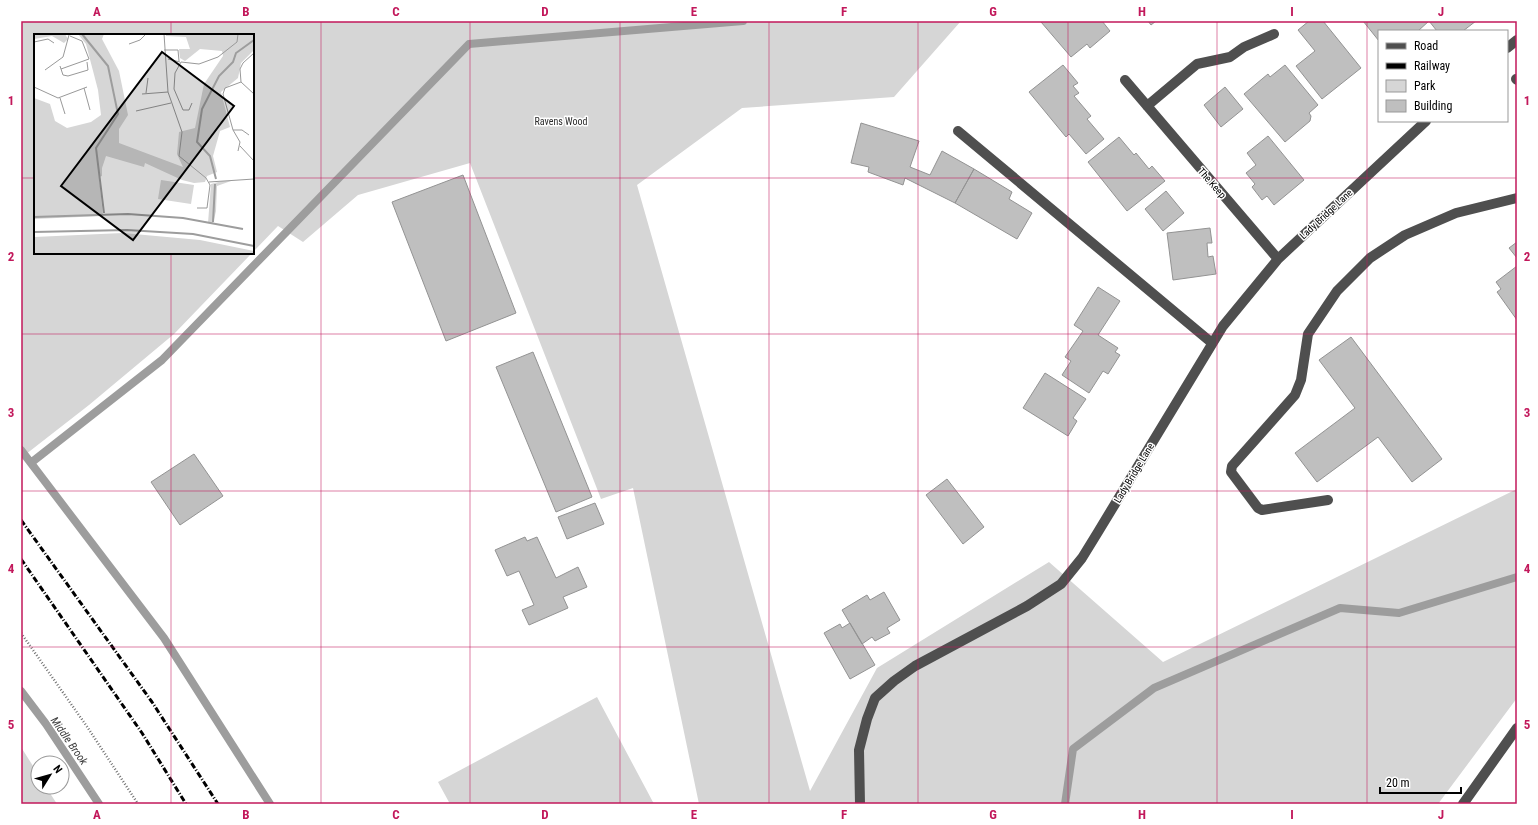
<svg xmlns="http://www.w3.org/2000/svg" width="1538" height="825" viewBox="0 0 1538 825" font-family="'Roboto Condensed',sans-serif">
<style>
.green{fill:#d6d6d6}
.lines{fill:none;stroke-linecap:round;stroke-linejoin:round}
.stream{stroke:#9d9d9d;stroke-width:8}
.building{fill:#bfbfbf;stroke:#939393}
.path{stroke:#717171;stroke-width:2.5;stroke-dasharray:1 2;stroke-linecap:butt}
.minor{stroke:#4f4f4f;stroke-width:10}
.rail{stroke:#000;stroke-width:3;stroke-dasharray:6 2 1 2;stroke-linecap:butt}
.grid{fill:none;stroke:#c2185b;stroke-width:1;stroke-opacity:0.55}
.labels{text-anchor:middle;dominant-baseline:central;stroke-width:3;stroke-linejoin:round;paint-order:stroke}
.park-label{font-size:10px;fill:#2d2d2d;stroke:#fff}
.street-label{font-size:10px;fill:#000;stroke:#fff}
.water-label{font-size:11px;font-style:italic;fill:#3e3e3e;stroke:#fff}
.inset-river{fill:none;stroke:#9d9d9d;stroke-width:2}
.inset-road{fill:none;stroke:#999;stroke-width:1}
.view{fill:#000;fill-opacity:0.15;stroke:#000;stroke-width:2}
.inset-edge{fill:none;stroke:#000;stroke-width:2}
.neatline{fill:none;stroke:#c2185b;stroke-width:1.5}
.grid-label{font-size:13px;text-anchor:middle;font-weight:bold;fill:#c2185b}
</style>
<rect width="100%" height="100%" fill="#fff"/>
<path class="green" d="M21,21h940l-67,76 -152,11 -105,77 173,606 67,-123 172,-106 114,100 354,-173v209l-79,106h-739l-66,-316 -32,11 -131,-336 -112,32 -55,47 -25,-16 -25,26v-217h-218v218h217l-78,81 -85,71 -68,53z
M597,697l57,107h-204l-12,-22z
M21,747l17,27v13h8l11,17h-36z"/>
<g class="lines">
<path class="stream" d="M21,450l143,188 106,166
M32,462l130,-102 307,-316 274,-23
M21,691l25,33 53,80
M1065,804l8,-55 81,-61 186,-80 59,5 118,-36"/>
</g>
<path class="building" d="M1042,21h60l8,10 -20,17 -3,-4 -16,13 -30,-35z
M1148,21h8l-5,4z
M1309,21h14l38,47 -39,31 -26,-33 19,-15 -17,-21z
M1363,21h113l-13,10h-26l-8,-10 -11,10h-39v10z
M1063,65l15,18 -5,3 6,7 -5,3 17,20 -4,3 17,20 -18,15 -17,-20 -3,3 -37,-45z
M1285,65l33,40 -9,8 2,3 -1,5 -25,21 -41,-48 24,-20 2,3z
M1225,87l18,22 -22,18 -17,-22z
M861,123l58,18 -9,26 20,8 12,-24 32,18 -19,34 -50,-25 -2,7 -35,-13 1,-5 -18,-4z
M1268,136l36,44 -30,25 -7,-9 -5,4 -10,-13 3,-3 -9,-11 10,-8 -9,-12z
M1119,137l15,18 2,-2 13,16 3,-3 13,15 -38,30 -39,-49z
M974,169l38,23 -3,7 23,14 -15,26 -62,-36z
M463,175l53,138 -70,28 -54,-139z
M1166,191l18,22 -21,18 -18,-22z
M1210,228l2,15h-5l1,14 5,-1 3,18 -43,6 -6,-47z
M1517,242v16l-8,-10z
M1517,266v54l-20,-28 4,-3 -5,-7z
M1098,287l22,14 -22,34 20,13 -3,4 5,3 -12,19 -5,-3 -14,22 -27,-18 9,-14 -6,-4 18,-26 -9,-6z
M1351,337l91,122 -30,23 -34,-45 -61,45 -22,-29 60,-45 -36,-48z
M533,352l59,145 -36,15 -60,-145z
M1045,373l41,26 -13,19 4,3 -9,15 -45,-28z
M194,454l29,42 -43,29 -29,-43z
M947,479l37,48 -21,17 -37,-49z
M595,503l9,21 -37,15 -9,-22z
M525,537l2,4 10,-4 19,41 22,-11 9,20 -24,10 5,11 -39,17 -7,-15 12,-5 -15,-34 -12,5 -12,-26z
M884,592l16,28 -13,8 3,5 -15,8 -3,-4 -10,7 -20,-34 25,-15 3,5z
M850,623l25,42 -25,14 -26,-46 16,-9 2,4z"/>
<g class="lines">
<path class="path" d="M21,633l67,95 50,76"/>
<path class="minor" d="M1507,48l10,-8
M1516,79l1,1
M1125,80l153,179
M1147,106l50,-42 33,-7 14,-10 30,-13
M958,131l254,212
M1328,500l-66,10 -4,-2 -27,-36 1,-6 63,-71 6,-15 7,-46 29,-43 33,-33 35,-23 51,-22 61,-15
M860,804l-1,-54 8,-31 8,-21 19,-17 21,-15 112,-60 34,-22 21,-26 16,-26 125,-206 55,-67 148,-138
M1463,804l54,-76"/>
<path class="rail" d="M21,520l131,182 66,102
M21,559l121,174 44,71"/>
</g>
<path class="grid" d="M171,21v14M321,21v783M470,21v783M620,21v783M769,21v783M918,21v783M1068,21v783M1217,21v783M1367,21v783M21,178h14M253,178h1264M171,253v551M21,334h1496M21,491h1496M21,647h1496"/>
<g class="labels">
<g class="park-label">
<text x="561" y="121">Ravens Wood</text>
</g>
<g class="street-label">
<text transform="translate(1212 183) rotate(49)">The Keep</text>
<text transform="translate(1326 214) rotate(-43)">Lady Bridge Lane</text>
<text transform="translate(1134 473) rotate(-59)">Lady Bridge Lane</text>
</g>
<g class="water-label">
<text transform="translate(69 741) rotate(55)">Middle Brook</text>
</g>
</g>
<g transform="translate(34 34)">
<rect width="220" height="220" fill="#fff"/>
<path d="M0,0h31l3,5 -4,4 -12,-7 -18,3zM44,0h26l-2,5 17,32 9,44 -9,14v14l64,24 -6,-13 2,-22 16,-4 9,-44 19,-28 -1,-5 -22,-2 -15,12 -5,-3 -1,-9h11l-4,-12 -20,-1v-2l88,1v15l-13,13 -3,15 -17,14 9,35 -10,4 -7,25 4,16 -10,4 -2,6 -11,1 -12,-3 -37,-17 -1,4 -38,-11 -4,12v8l-3,1 4,39 -69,3v-121l16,6 5,17 12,7 24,-6 10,-7 -3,-25 -12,-46zM127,146l33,5 -3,19 -33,-5zM188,147h9l-14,5 -1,25 -3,13 -5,-1 3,-39zM89,199l77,7 54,11v3h-220v-17z" fill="#d6d6d6"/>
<path class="inset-river" d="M48,0l26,32 10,48 -22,34 8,65M182,145l-6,-23 -13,-14 5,-33 17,-33 14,-14 3,-9 18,-13M0,183l94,-3 55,4 60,11M179,188l2,-38M0,198l93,-2 66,4 61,12"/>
<path class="inset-road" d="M130,0l4,58 14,40 -3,24 27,22 4,7 -3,23h-10M0,8l14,-3 6,4M95,10l11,-4 6,-6M130,16h14l1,11M220,19l-11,10 -3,6 1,13 13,12M134,25l12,3M26,32l3,9 5,1 20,-6 -1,-8M27,35l28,-10 -7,-18 -12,-5M11,36l18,-13 6,-22M0,53l24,11 29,-11M50,54l6,22M112,59l2,-15M108,60l26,-2M26,64l5,16M158,69l-3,7h-6l-9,-21 1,-16 6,-11 18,2 19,-7 19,-15 1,-8M102,77l35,-8M199,96h9l7,5M206,112l14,15M204,117l2,-9 -7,-12 -10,-36 2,-6 16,-6M175,148l45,-3"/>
<path class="view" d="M128,18l72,54 -101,134 -72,-54z"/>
<rect width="220" height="220" class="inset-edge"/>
</g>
<rect width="1538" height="825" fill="none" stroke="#ffffff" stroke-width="44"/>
<rect x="1378" y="30" width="130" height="92" fill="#ffffff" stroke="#999999"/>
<rect x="1386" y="43" width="20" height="6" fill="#4f4f4f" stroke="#999999"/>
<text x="1414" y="50" font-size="12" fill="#000000">Road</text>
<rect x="1386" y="63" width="20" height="6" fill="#000000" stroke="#999999"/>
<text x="1414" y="70" font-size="12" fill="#000000">Railway</text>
<rect x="1386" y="80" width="20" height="12" fill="#d6d6d6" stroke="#999999"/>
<text x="1414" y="90" font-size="12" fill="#000000">Park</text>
<rect x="1386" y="100" width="20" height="12" fill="#bfbfbf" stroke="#999999"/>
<text x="1414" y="110" font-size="12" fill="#000000">Building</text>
<g transform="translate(50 775) rotate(53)"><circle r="19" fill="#ffffff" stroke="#999999"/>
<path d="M0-3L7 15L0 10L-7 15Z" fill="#000000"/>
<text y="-6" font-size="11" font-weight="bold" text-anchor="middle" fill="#000000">N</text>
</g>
<path d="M1380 787v6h81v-6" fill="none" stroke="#000000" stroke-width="2"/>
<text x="1386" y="787" font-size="12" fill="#000000" stroke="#ffffff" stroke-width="3" paint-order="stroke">20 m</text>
<rect x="22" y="22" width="1494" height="781" class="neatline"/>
<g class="grid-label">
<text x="97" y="16">A</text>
<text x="246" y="16">B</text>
<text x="396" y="16">C</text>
<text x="545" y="16">D</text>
<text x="694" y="16">E</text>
<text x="844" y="16">F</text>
<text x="993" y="16">G</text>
<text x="1142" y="16">H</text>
<text x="1292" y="16">I</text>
<text x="1441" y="16">J</text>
<text x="11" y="105">1</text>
<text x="1527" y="105">1</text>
<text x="11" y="261">2</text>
<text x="1527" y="261">2</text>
<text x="11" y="417">3</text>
<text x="1527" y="417">3</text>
<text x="11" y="573">4</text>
<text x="1527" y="573">4</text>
<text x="11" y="729">5</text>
<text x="1527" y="729">5</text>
<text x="97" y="819">A</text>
<text x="246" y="819">B</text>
<text x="396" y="819">C</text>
<text x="545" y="819">D</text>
<text x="694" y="819">E</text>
<text x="844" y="819">F</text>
<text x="993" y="819">G</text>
<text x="1142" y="819">H</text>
<text x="1292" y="819">I</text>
<text x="1441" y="819">J</text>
</g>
</svg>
